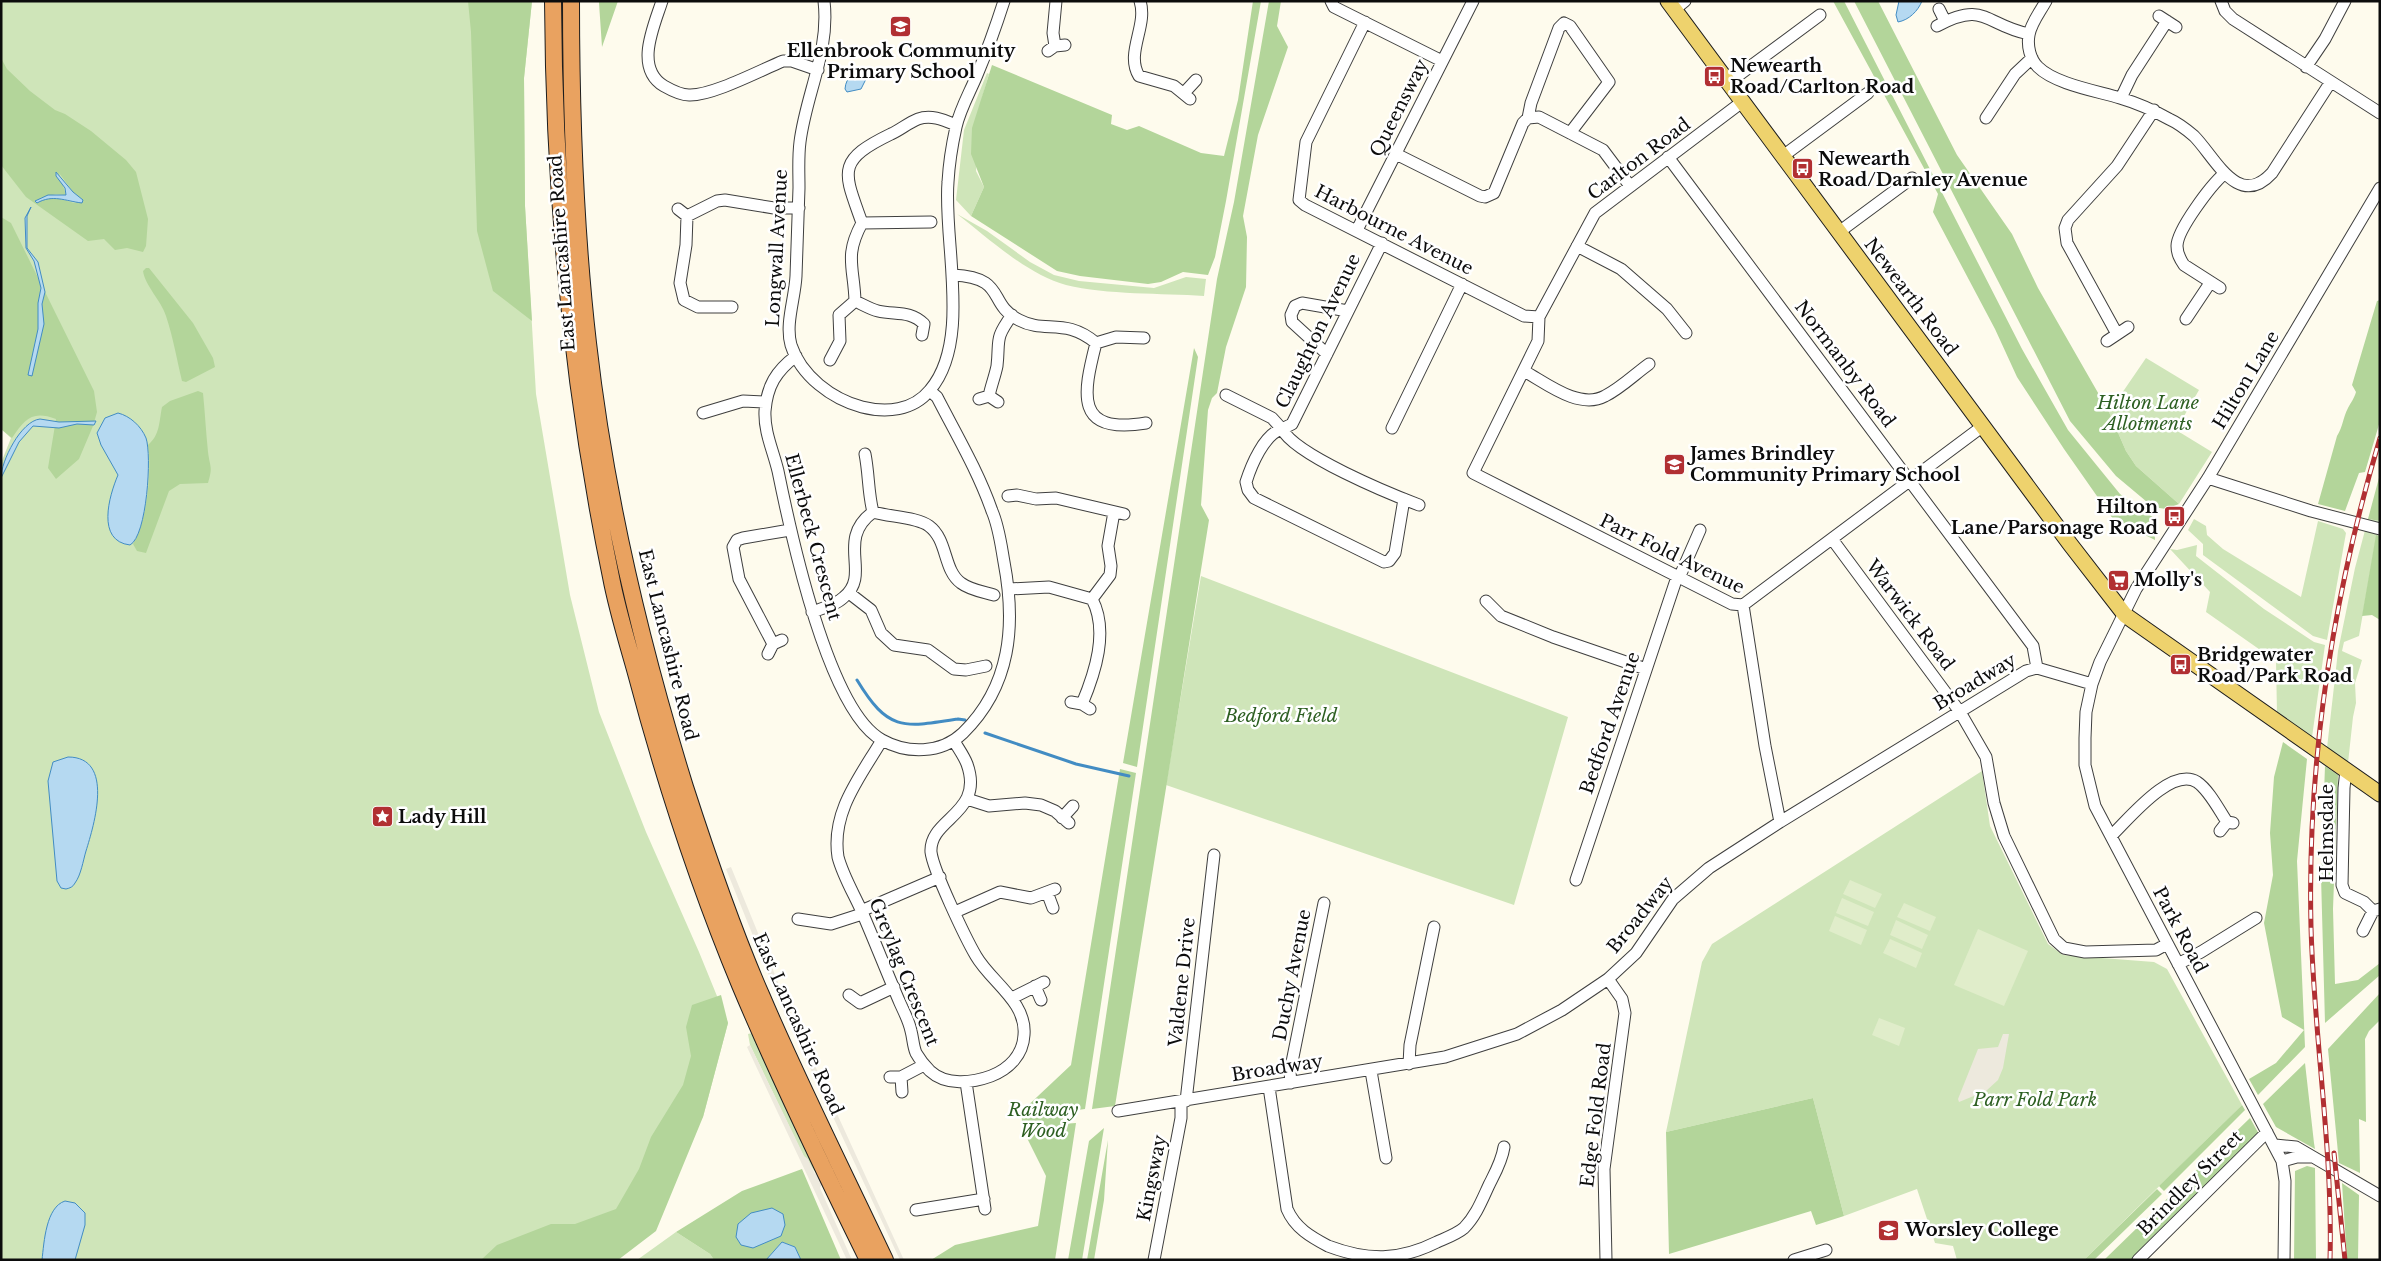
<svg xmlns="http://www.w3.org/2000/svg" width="2381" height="1261" viewBox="0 0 2381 1261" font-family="'Libre Baskerville',serif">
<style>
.green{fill:#cfe5b9}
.forest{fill:#b3d59a;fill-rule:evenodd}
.pitch{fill:#e0edca}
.plaza{fill:#ede9dd}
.water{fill:#b5d9f1;stroke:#428cc3}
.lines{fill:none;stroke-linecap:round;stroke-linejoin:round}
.stream{stroke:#428cc3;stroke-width:3}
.minor-casing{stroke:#3f3f3f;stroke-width:13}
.major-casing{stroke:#1d1d1d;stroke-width:17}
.highway-casing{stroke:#1d1d1d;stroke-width:18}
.minor{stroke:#fff;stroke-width:11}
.major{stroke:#eed26d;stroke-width:15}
.highway{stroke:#e9a260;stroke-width:16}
.rail-casing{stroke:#b12f32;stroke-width:5}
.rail{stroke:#fff;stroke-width:3;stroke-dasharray:9;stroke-linecap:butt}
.labels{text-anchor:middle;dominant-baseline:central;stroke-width:5;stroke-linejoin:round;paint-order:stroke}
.poi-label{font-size:18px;font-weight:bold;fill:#0c0c0c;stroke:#fff;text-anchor:start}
.street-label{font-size:18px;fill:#0c0c0c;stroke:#fff}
.park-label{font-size:18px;font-style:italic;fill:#2d5f22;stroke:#fff}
</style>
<rect width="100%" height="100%" fill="#fefbed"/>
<path class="green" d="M1,1h531l-8,77 1,128 11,188 34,201 29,117 47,120 53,120 29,71 -25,94 -107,143h-595v-797l10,-25 -10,-9z
M987,73l2,1 -7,24 -6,73 8,16 -13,29 -15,-16 8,-70z
M957,214l30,17 43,31 24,13 25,6 75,7 32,-11 20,2 -2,17c-42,-3 -97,-1 -138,-11 -38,-10 -78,-47 -109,-71z
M2146,358l53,32 -23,40 36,22 -33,52 -43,-38 -10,-15 -17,-39z
M2194,519l12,7 1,9 16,14 78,48 17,-76 25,8 3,4 -19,107 -14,-4 -110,-81v-11l-15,-14z
M2368,519l11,2 -20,115 -15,6 -2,9 20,9 -7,23 1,20 -3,14 -5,46 -21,-15 11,-97 17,-83z
M2197,545l-1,11 68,53 50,33 11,3 -13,92 -35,-23 -1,-53 -70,-49 4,-20 -40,-43 7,1z
M1201,576l367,141 -54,188 -348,-120z
M1982,771l8,55 58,118 15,11 91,7 13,7 75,136 -158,155h-127l-4,-14 -18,-3 -18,-54 -73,27 -31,-118 -147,34 36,-170 10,-18z
M752,1033l65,140h-1l-12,-16 -54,-112 -2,-11z
M676,1232l34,22 4,6h-77z"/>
<path class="forest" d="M468,1h64l-8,77 1,128 7,115 -39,-30 -16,-60 -6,-199z
M599,1h19l-16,46 -3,-44z
M1253,1h8l-35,200 -11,56 -7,18 -25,-3 -22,10 -13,2 -68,-8 -23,-5 -86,-55 13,-29 -13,-33 1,-26 20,-63 120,50 -1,9 16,6 12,-4 62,27 23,3 14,-56z
M1269,1h12l-4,25 11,21 -30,88 -15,81 4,21 -1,50 -20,60 -9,46 -5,5 -4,12 -7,95 8,15 -94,586 -23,3 125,-830 17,-77z
M1833,1h11l178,348 46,81 52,64 34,24 1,22 -42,-21 -49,-70 -47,-72 -22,-48 -62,-117 5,-18z
M1854,1h24l79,154 55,79 26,54 71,124 17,39 10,15 43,38 -13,5 -13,-2 -37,-31 -46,-55z
M1,58l6,11 23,22 25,19 10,4 26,17 35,29 10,12 12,47 -2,27 -3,6 -16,-4 -12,2 -11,-11 -16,2 -62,-44 -25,-32zM59,173l14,19 10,8 -9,3 -16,-5h-18l16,-4 10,1z
M1,217l10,6 83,168 3,21 -4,14 -14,33 -23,20 -8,-11 8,-49c-24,-9 -31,0 -44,19l-11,-9z
M146,268h3l44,55 20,35 2,9 -29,15 -4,-1c-5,-21 -9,-44 -16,-65 -5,-16 -21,-30 -23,-45z
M2380,300v121l-15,51 -6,1 -14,38 -27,-7 19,-68c6,-9 6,-19 11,-28 3,-6 6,-9 8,-16l-4,-7 25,-84z
M1194,348l4,9 -61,410 -14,-4z
M198,391l5,2c2,20 3,40 5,59 2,16 5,14 0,31l-28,1 -11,7 -23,62 -9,-2 -4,-7c14,-22 19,-74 15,-99 12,-10 11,-23 14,-38l8,-6z
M2380,474v47l-12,-2z
M2376,535l4,1v84l-8,-5 -10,1z
M2283,742l24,17 -10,102 8,186 -47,48 -9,-16 27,-16 28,-33 -22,-13 -18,-94 9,-48 -3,-42 4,-56z
M2325,766l13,9 -5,134 2,75 23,-4 22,-17v12l-55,48 -4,-147z
M1120,769l16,4 -51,336 -21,3 -2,12 14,-1 -21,137h-124l24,-15 83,-19 8,-50 -23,-46 -2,-18 50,-47z
M2380,993v27l-11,11 -4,8 1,83 -7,-3 1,54 -21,-10 -11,-114z
M721,995l7,28 -25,94 -47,114 -38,29h-137l16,-15 54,-21h24l41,-15 23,-40 12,-32 32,-52 8,-29 -5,-29 6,-22z
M2305,1063l9,80 1,6 -39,-22 -13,-23z
M1813,1098l31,118 -28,9 -5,-14 -142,43 -3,-122z
M2242,1105l3,5 -81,81 -5,-5z
M2250,1118l10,18 -128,124h-28z
M1104,1128l-22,132h-14l21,-119z
M1108,1140l-4,60 -10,60h-7z
M2307,1166l8,2 1,92h-22l1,-89z
M802,1169l39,91h-40l-6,-13 -13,-5 -16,18h-52l-4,-6 -34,-22 66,-41z
M2342,1183l17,12 -1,65h-11z
M2157,1189l5,5 -68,66h-10z"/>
<path class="pitch" d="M1850,880l32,14 -7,14 -32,-14z
M1842,898l32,14 -6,14 -32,-13z
M1904,903l32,14 -6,14 -33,-14z
M1835,916l32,14 -6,15 -32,-14z
M1896,920l32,15 -6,14 -32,-14z
M1978,929l50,22 -24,55 -50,-21z
M1890,939l32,14 -6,15 -33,-15z
M1879,1018l26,10 -6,18 -27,-11z"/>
<path class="plaza" d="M731,867l58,142 115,251h-4l-117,-250 -57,-141z
M2003,1034h6l-6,34 -5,12 -12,11 -27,11 -1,-3 20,-50 20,-2z
M750,1045l54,111 4,3 7,15 3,-1 4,11 -2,4 32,72h-5l-100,-213z"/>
<path class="water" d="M1899,1h23c-4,10 -13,19 -24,21l-2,-7z
M866,73v6l-5,10 -14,3 -2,-3c1,-13 9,-16 21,-16z
M56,172l17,20 10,8 -1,3c-17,-2 -29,-9 -45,0l-2,-2 13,-6h18l-1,-7 -9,-12z
M31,207l-4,9v32l11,14 7,30 -3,12 2,20 -12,52 -4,-1 10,-46v-26l3,-15 -7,-27 -8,-13 -1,-30z
M118,413c12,3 23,13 28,25 6,17 1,98 -16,107 -34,-4 -21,-49 -12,-70l-17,-30 -4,-12 8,-15z
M40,419l19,3 37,-1 -2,4 -17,-1 -18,4 -26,-2 -14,16 -18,36c0,-17 20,-57 39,-59z
M68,757c47,0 26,68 18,94 -3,10 -5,24 -11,32 -2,4 -5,5 -9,6l-5,-1 -4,-7 -9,-100 5,-19z
M65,1201l10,2 10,10v12l-10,35h-33c2,-18 4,-53 23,-59z
M772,1208l11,6 2,11 -4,11 -28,12 -12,-3 -5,-8 2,-13 13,-11z
M782,1242l13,5 6,13h-35z"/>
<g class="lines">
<path class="stream" d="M857,680c31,51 45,48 101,39l7,1
M985,733l91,31 53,12"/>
<defs>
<path id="minor" d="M662,1c-8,25 -28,67 2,85 7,4 16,9 25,9 23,1 72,-25 94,-34h9l26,9
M824,1c6,50 -18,93 -24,141 -2,15 -1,31 -1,46 -1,30 -2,59 -3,88 -1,22 -11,48 -5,69 10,31 41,54 71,62 24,6 51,4 68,-17 42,-49 13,-149 18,-208 1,-18 4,-37 8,-55 4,-18 14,-35 21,-52 10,-24 19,-49 27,-74
M1140,1c8,25 -15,52 -1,75l35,10 16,13
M1331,1l3,6 108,54
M2046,1c-6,11 -15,22 -17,34 -2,11 1,24 9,32 17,17 59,24 82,31 17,5 33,12 49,21 9,4 18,11 25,17 21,21 44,74 78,37l58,-90
M2221,1l4,10 8,8 147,94
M1939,9l6,12
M1674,10l11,-9
M2159,16l17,11
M1365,22l-59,120 -7,58 6,5 219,111 15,1
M1937,26c48,-26 48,-1 92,8
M1055,46l-2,-13 3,-32
M1048,51l7,-5 10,-1
M2306,67l19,-28 20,-38
M1728,83l92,-68
M1184,93l12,-13
M2121,98l11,-23 35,-54
M1742,102l-147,111 -56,104 -1,24 -65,132 259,131 11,1 22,141 15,76
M1528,118l11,-1 64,33 27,36
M1986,118l29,-44 17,-16
M1396,154l84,42 5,1 9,-4 29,-70 5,-5 3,-15 28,-75 5,-5 6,3 39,56 -39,51
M1783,156l85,-63
M1668,157l365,489 4,22
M678,209l9,7 30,-15 8,-1 49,8h25
M687,216l-1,29 -6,38 4,17 14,7h34
M862,223l69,-1
M1357,230l116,-229
M1839,232l73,-54
M1577,246l44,23 46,40 19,24
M953,275c55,3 33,28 66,45 26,14 46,-3 77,23 -13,51 -22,92 50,80
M2220,288l-36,-23c-4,-6 -7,-11 -7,-19 0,-16 34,-61 47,-72
M855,301c7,3 15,8 23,10 17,4 32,-1 46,13l-2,11
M2186,319l24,-36
M2117,334l-50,-91 -2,-15 3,-8 49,-54 37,-56
M2107,341l21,-14
M1096,343l20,-6 28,1
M1327,354l-35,-32 -1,-7 4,-9 7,-3 46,8
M796,356c-20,15 -29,30 -31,55 -1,21 8,39 13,60 12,59 50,240 104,269 25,14 59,14 81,-7 48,-47 53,-108 41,-171 -3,-17 -5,-35 -12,-51 -14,-40 -36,-77 -55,-114l-7,-6
M830,360l10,-19 -1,-26 16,-14c-1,-34 -11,-45 7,-78 -18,-51 -27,-62 29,-89 9,-4 17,-11 27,-15 13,-5 26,1 38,6
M1524,371c22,12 55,39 81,25 16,-8 30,-22 44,-32
M1226,395l46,23 10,11 10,-5 90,-181
M989,396c2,-10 6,-20 8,-30 3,-27 -3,-26 15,-51
M979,399l10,-3 9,6
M703,413l40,-12 23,1
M1392,428l70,-144
M865,454c4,20 3,39 8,58
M2208,478l103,33 69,18
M1008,496l9,-1 19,4 20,-1 68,16
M1404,499l-9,54 -6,8 -5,1 -130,-64 -6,-8 -2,-8c5,-16 18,-48 36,-53 13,26 108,65 137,76
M1832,539l128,173 26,45 8,46 10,33 50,103 10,9 21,4 71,-2 11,-6
M1679,578l21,-48
M1009,589l40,-2 43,12c17,32 3,74 -10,105
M849,593l22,17 10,23 13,12 34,5 26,19 12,1 20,-4
M1092,599l18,-24 1,-9 -3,-20 6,-34
M1486,601l15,15 52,21 93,32
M1743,605l240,-179
M812,612c11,-4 24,-7 32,-15 28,-23 -9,-57 29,-85 17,5 44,5 56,14 19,14 14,44 32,57 9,7 23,9 33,12
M773,644l-34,-65 -6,-32 4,-7 6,-2 47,-8
M768,654l5,-10 9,-4
M1071,702l11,2 8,5
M882,740c-22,37 -51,72 -44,117 5,19 16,37 24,55 13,30 25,61 38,91 4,9 9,18 11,28 2,7 2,15 5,22 4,7 9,13 14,18 16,15 42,12 61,5 18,-7 32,-21 33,-41 3,-33 -33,-53 -48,-79 -10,-17 -43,-86 -45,-104 -2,-34 54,-38 36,-88 -3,-8 -9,-16 -13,-23
M2346,770l-2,18 -2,97 3,8 19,9 9,9
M967,799l22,7 36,-3 16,2 14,6 14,12
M1062,818l11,-12
M2220,831l7,-9 6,1
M2111,836c17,-16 60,-70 86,-54 12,8 22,28 30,40
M1576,880l101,-303
M1047,892l6,16
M861,911l79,-34
M955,912l45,-20 31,6 24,-9
M798,919l33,5 31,-10
M2363,931l10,-20 7,-2
M2178,964l23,-12 55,-34
M1035,986l6,14
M849,995l11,8 34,-16
M1012,998l32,-16
M1409,1064l1,-19 24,-118
M1371,1071l15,87
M890,1077h11l23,-12
M901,1077l1,15
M966,1082l19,127
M1291,1083l-1,-11 34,-169
M1269,1087l18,122c8,19 24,28 41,37 40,15 71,15 109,-4 9,-4 20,-8 27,-14 12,-12 18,-28 25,-43 6,-12 13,-24 15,-38
M1186,1101l28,-246
M1118,1111l327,-54 72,-23 45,-24 46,-31 28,-26 37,-54 36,-31 71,-46 246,-151 11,-3 55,16
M2275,1145l21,2 84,49
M2282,1161l15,-4h15
M916,1210l68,-11
M1154,1260l27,-142v-16
M1606,1260l-2,-91 21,-156 -3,-14 -14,-20
M1794,1260l32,-10
M2138,1260l129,-128
M2284,1260l1,-79 -3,-20 -187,-355 -10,-41v-27l1,-26 6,-28 8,-22 36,-73 72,-111 172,-290"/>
<path id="major" d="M1668,1l402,543 55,71 255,179"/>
<path id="highway" d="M553,1c1,193 19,387 58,576 6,32 16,64 25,96 28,106 62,211 104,312 39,93 83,184 128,275
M571,1c0,114 4,229 17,342 17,151 52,299 97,444 23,71 47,142 77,210 38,89 82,176 123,263"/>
</defs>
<use href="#minor" class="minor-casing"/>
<use href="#major" class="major-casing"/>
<use href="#highway" class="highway-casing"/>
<use href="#minor" class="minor"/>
<use href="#major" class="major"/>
<use href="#highway" class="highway"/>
<defs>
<path id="rail" d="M2334,1153l11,107
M2330,1260c3,-111 -16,-222 -19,-333 -4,-165 22,-331 69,-489"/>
</defs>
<use href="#rail" class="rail-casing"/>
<use href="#rail" class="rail"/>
</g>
<defs>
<symbol id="school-square" viewBox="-11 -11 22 22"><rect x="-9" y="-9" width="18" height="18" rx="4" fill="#b12f32" stroke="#fff"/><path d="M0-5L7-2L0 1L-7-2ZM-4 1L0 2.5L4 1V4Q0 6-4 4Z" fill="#fff"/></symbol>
<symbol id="bus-square" viewBox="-11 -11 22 22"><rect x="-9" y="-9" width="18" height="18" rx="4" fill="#b12f32" stroke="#fff"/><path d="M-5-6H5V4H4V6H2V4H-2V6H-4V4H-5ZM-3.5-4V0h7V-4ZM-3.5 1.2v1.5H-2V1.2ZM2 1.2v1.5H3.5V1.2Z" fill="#fff"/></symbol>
<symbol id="supermarket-square" viewBox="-11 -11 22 22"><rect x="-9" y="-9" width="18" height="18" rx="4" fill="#b12f32" stroke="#fff"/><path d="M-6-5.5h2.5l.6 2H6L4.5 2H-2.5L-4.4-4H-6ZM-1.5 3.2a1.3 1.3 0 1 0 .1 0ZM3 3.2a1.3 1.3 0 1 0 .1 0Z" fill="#fff"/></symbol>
<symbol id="sight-square" viewBox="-11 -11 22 22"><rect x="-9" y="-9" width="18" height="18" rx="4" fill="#b12f32" stroke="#fff"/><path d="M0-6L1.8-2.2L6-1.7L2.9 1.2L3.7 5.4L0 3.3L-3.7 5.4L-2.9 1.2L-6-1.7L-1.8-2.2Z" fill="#fff"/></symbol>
<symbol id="university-square" viewBox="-11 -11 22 22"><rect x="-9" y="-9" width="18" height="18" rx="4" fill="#b12f32" stroke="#fff"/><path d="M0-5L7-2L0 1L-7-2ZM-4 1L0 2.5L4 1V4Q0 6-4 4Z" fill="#fff"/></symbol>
</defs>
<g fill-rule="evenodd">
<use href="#school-square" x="888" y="14" width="25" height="25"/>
<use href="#bus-square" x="1702" y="64" width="25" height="25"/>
<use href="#bus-square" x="1790" y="156" width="25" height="25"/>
<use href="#school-square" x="1662" y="452" width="25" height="25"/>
<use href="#bus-square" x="2162" y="504" width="25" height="25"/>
<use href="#supermarket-square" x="2106" y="568" width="25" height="25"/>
<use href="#bus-square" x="2168" y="652" width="25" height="25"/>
<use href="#sight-square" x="370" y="804" width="25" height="25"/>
<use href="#university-square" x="1876" y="1218" width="25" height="25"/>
</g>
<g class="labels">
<g class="poi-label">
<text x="901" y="51" text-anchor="middle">Ellenbrook Community<tspan x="901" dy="21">Primary School</tspan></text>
<text x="1730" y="66">Newearth<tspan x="1730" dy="21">Road/Carlton Road</tspan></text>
<text x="1818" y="159">Newearth<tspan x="1818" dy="21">Road/Darnley Avenue</tspan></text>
<text x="1690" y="454">James Brindley<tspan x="1690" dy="21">Community Primary School</tspan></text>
<text x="2158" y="507" text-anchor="end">Hilton<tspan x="2158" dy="21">Lane/Parsonage Road</tspan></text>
<text x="2134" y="580">Molly's</text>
<text x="2197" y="655">Bridgewater<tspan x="2197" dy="21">Road/Park Road</tspan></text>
<text x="398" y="817">Lady Hill</text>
<text x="1905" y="1230">Worsley College</text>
</g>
<g class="street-label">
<text transform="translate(1399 108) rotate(-63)">Queensway</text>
<text transform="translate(1639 159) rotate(-37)">Carlton Road</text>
<text transform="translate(1394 230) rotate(27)">Harbourne Avenue</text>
<text transform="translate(777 248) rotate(-87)">Longwall Avenue</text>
<text transform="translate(562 253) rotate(-94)">East Lancashire Road</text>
<text transform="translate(1911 297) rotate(53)">Newearth Road</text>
<text transform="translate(1318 331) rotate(-64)">Claughton Avenue</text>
<text transform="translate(1845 364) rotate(53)">Normanby Road</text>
<text transform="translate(2246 380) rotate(-59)">Hilton Lane</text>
<text transform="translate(813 537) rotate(75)">Ellerbeck Crescent</text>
<text transform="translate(1672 554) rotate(26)">Parr Fold Avenue</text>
<text transform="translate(1910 615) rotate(53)">Warwick Road</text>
<text transform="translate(668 645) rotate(76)">East Lancashire Road</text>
<text transform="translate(1975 682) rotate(-31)">Broadway</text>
<text transform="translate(1610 723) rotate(-71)">Bedford Avenue</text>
<text transform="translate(2327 833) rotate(-90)">Helmsdale</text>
<text transform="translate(1640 915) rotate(-51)">Broadway</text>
<text transform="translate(2180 930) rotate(62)">Park Road</text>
<text transform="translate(904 972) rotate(68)">Greylag Crescent</text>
<text transform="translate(1292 975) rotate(-79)">Duchy Avenue</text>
<text transform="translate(1182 982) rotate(-84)">Valdene Drive</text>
<text transform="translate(798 1024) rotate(66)">East Lancashire Road</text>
<text transform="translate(1277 1068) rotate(-9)">Broadway</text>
<text transform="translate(1596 1115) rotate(-83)">Edge Fold Road</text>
<text transform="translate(1152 1178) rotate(-79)">Kingsway</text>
<text transform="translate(2190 1183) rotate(-45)">Brindley Street</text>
</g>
<g class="park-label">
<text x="2148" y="403">Hilton Lane<tspan x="2148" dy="21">Allotments</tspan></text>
<text x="1281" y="716">Bedford Field</text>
<text x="2035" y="1100">Parr Fold Park</text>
<text x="1043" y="1110">Railway<tspan x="1043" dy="21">Wood</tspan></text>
</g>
</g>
<rect width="2381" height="1261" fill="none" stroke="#0c0c0c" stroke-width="5"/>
</svg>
